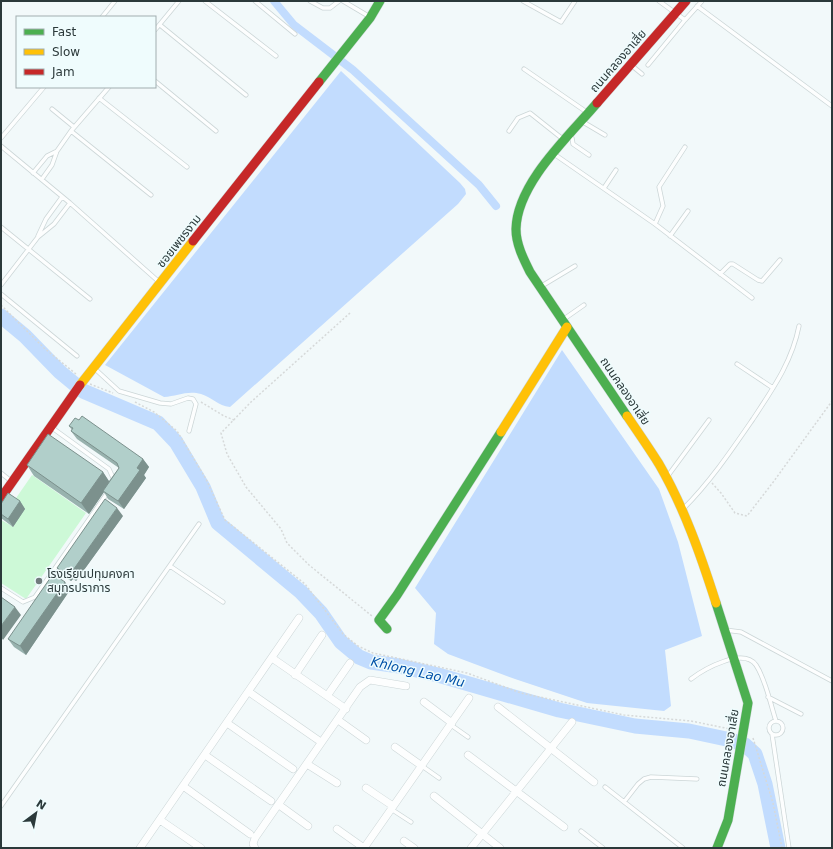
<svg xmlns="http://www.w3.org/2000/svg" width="833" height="849" viewBox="0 0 833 849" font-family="'DejaVu Sans','Noto Sans Thai',sans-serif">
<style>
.green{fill:#cdf9d7}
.water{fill:#c2dcfe}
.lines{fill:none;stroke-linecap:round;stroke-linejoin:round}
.canal{stroke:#c2dcfe;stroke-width:8}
.river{stroke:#c2dcfe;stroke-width:15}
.lane-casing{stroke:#ccd6d7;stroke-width:5}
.street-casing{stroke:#ccd6d7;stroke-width:8}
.fast-casing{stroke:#ccd6d7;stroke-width:10}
.slow-casing{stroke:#ccd6d7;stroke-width:10}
.jam-casing{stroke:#ccd6d7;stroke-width:10}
.path{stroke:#d6d9d9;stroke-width:1.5;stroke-dasharray:2 2;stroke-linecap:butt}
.lane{stroke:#fdfefe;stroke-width:3.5}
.street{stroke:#fdfefe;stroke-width:7}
.fast{stroke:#4caf50;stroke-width:9}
.slow{stroke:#ffc107;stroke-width:9}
.jam{stroke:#c62828;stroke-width:9}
.wall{fill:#98b2ae}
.shaded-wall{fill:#7c918d}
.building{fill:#b1cfca;stroke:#7c918d}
.poi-dot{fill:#717c7d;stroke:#effcfd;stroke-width:1.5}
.labels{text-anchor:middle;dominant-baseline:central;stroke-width:3;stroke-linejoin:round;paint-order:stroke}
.street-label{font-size:12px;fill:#2b393a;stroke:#effcfd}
.poi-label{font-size:12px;fill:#2b393a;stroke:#effcfd;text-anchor:start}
.water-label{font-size:13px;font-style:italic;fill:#0151a9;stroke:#effcfd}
</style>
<rect width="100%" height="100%" fill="#f2f9fa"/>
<path class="green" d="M32,475l54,38 -60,86 -25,-16v-63l13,7v-26z"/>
<path class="water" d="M341,71l119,112 5,6 1,5 -8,10 -228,203c-12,-1 -18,-10 -29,-13 -13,-4 -24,2 -37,3l-59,-32z
M562,350l97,139 19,53 24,94 -37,14 6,56 -7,5 -77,-8 -72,-24 -67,-25 -14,-10 2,-31 -21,-25z"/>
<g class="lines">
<path class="canal" d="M274,1l20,24 59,45 126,115 17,21"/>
<path class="river" d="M1,316l24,20 35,36 23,19 75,32 18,19 27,45 15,36 83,69 20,21 20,29 18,15 12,5 28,4 39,9 121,35 76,16 54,5 42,9 14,5 10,9 10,30 13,64"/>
<defs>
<path id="lane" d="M205,1l71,55
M255,1l40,33
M310,1l13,7h7l9,-7
M343,1l27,16
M523,1l38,21 14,-21
M697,6l135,100
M102,17l13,-16
M685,20l17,-19
M160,25l86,70
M155,30l24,-29
M631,65l11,9
M648,65l37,-45 -26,-19
M524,69l64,44
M155,81l61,50
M99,98l88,69
M52,109l22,18
M583,122l22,13
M71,131l80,64
M509,131l9,-13 12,-5 34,27
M1,138l43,-51
M572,138l1,6 16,11
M1,146l69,57 88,78
M554,154l101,70 97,74
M33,173l14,-17 10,-5
M42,179l10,-14 5,-14 14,-20 38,-44
M604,188l12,-18
M655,224l8,-18 -4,-19 26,-40
M1,227l89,72
M38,236l8,-17 16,-22
M670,236l18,-25
M720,274l10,-10h3l25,16 4,1 18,-21
M1,285l37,-48 16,-13 16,-21
M540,287l35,-21
M1,294l76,62
M564,319l20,-14
M737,364l36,24
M94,368l25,23 41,12 11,1 17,-6 5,1 3,5 -7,27
M51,427l58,42 5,11
M1,473l10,8
M667,477l42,-57
M683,509c27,-27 48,-58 70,-90 19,-29 39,-57 46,-93
M170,566l53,36
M1,588l22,14 12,-5 73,-105
M725,630l16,2 91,49
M691,679c13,-10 52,-32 65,-14 10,15 14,38 20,56
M768,697l33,17
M769 728a7 7 0 1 1 14 0a7 7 0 1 1-14 0Z
M451,725l17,12
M772,734l17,114
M422,766l17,12
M605,787l78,61
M624,802l14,-18 6,-5 7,-2 46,2
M1,806l198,-282
M391,809l20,13
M581,831l22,17"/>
<path id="street" d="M272,658l74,51
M295,675l27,-40
M249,692l69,48
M327,696l23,-33
M424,702l28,21
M498,707l96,75
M338,720l28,20
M227,723l66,46
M395,747l27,19
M205,755l66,46
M468,755l96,72
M307,764l30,19
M183,786l67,48
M366,788l27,18
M434,796l66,52
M279,805l29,21
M160,820l41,28
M337,829l27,19
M404,841l10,7
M140,848l159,-230
M255,848l-2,-4 2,-6 105,-151 10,-7 36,6
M364,848l105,-150
M471,848l101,-126"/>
<path id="fast" d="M319,82l51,-64 10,-17
M597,103c-28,33 -80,80 -81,126 0,15 7,29 14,43l97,144
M716,603l32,100 -20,117 -11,28
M387,629l-8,-9 18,-25 104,-163"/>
<path id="slow" d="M80,385l113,-144
M627,416c11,16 22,32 32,48 25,43 42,92 57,139
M501,432l66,-105"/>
<path id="jam" d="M597,103l89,-102
M193,241l126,-159
M1,498l79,-113"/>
</defs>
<use href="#lane" class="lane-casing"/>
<use href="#street" class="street-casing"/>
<use href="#fast" class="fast-casing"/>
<use href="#slow" class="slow-casing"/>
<use href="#jam" class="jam-casing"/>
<path class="path" d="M1,305l43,43 32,26
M350,313l-99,89 -30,31 6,21 19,33 35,42 6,14 22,22 63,51
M90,384l23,9
M135,402l19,10 23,19 29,48 19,41 80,64 38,50 15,12 15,7 94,20 54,20 103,22 67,6 39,8 4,-5
M201,402l23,14 10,4
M712,483l9,10 14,20 12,3 27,-35 58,-80
M753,738l20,65 9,45"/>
<use href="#lane" class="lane"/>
<use href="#street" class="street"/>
<use href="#fast" class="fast"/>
<use href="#slow" class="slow"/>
<use href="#jam" class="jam"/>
</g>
<path class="wall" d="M69,426l74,33 6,8 -5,8 2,3 -22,31 -16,-10 -4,-7 -15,22 -55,-38 -7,-11 76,7 6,9 10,-13 -42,-29 -6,-8 1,-1z
M20,501l5,8 -12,18 -12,-9v-14z
M123,516l-47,65 -3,-2 -2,2 -8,-5 -6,-8z
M65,582l5,8 -44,65 -12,-8 -6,-8z"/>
<path class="shaded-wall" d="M143,459l6,8 -5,8 2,3 -22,31 -6,-8 19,-33z
M103,472l7,11 -7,8 1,1 -15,22 -8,-11z
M20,501l5,8 -12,18 -5,-8z
M117,508l6,8 -47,65 -5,-8z
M67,571l6,8 -2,2 -6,-8z
M65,582l5,8 -44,65 -6,-9z
M15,607l6,8 -18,25 -2,-3v-11z"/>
<path class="building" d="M82,416l61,43 -6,9 3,2 -22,31 -15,-10 16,-23 -2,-5 -46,-32 2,-3 -4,-2 6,-8 4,2z
M48,434l55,38 -22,31 -54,-38z
M8,493l12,8 -12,18 -7,-5v-10z
M105,499l12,9 -46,65 -4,-2 -2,2 -8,-5z
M53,574l12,8 -45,64 -12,-7z
M1,597l14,10 -14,19z"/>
<circle class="poi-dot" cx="39" cy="581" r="4"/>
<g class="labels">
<g class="street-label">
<text transform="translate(618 61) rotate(-49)">ถนนคลองอาเสี่ย</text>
<text transform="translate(179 241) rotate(-52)">ซอยเพชรงาม</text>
<text transform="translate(625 391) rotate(56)">ถนนคลองอาเสี่ย</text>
<text transform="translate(728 748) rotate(-80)">ถนนคลองอาเสี่ย</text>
</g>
<g class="poi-label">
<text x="47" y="574">โรงเรียนปทุมคงคา<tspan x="47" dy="14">สมุทรปราการ</tspan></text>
</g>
<g class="water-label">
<text transform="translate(418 672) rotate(13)">Khlong Lao Mu</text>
</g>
</g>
<rect width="833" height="849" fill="none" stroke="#2b393a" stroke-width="4"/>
<rect x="16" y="16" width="140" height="72" fill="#effcfd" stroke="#a1aeaf"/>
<rect x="24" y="29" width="20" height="6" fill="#4caf50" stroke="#a1aeaf"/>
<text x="52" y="36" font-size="12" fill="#2b393a">Fast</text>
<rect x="24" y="49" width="20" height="6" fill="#ffc107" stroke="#a1aeaf"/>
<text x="52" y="56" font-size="12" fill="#2b393a">Slow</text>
<rect x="24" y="69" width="20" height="6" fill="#c62828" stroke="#a1aeaf"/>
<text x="52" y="76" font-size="12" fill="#2b393a">Jam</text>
<g transform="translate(36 813) rotate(32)" stroke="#effcfd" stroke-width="3" paint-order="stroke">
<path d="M0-3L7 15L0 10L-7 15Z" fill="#2b393a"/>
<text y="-6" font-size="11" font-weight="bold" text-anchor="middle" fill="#2b393a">N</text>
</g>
</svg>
